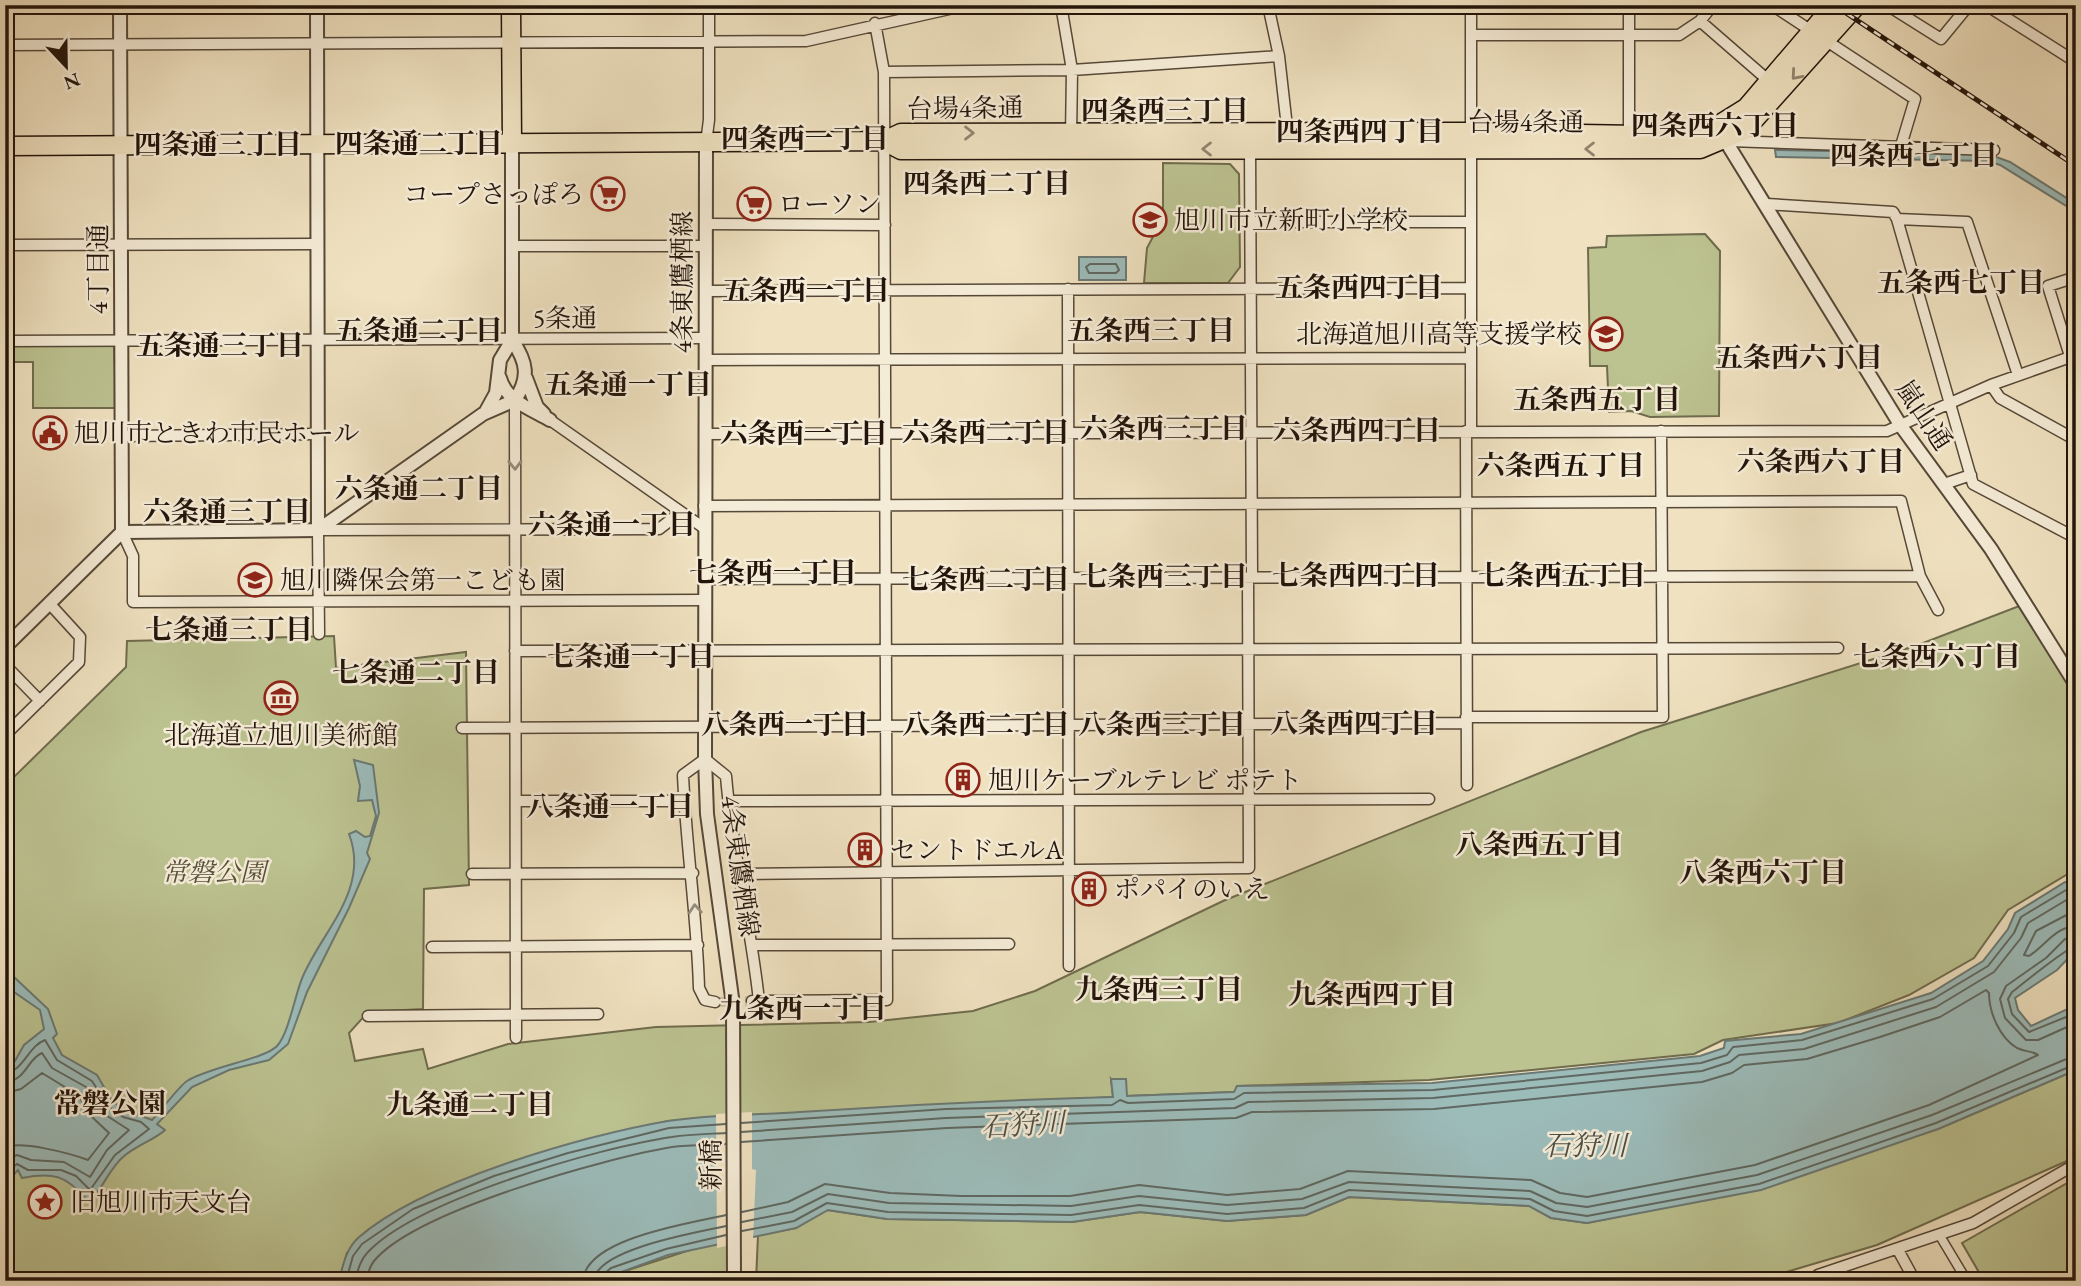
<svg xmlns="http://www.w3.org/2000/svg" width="2081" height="1286" viewBox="0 0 2081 1286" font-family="'EB Garamond','Noto Serif JP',serif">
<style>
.green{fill:#bcc391;stroke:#6f6c4e;stroke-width:2}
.water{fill:#9cbcba;stroke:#6b7974;stroke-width:2}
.pier{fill:#f0e2c1}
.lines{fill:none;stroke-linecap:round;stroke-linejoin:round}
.shore{stroke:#5f6862;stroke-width:2}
.minor-tunnel{stroke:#d1c3a6;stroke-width:10;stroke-dasharray:10 5;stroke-linecap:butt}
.pedestrian-casing{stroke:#564838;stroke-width:11}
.minor-casing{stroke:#564838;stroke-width:13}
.tertiary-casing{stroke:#564838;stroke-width:16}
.trunk-casing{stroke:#22140b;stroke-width:21}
.pedestrian{stroke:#f5ecd7;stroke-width:8}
.minor{stroke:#f5ecd7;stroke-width:10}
.tertiary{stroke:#f5ecd7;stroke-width:12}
.trunk{stroke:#f0e2c1;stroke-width:18}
.rail-casing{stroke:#22140b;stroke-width:5}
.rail{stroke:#f5ecd7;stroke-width:2.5;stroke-dasharray:8;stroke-linecap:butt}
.oneway{stroke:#93856f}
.oneway2{stroke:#968b7b}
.labels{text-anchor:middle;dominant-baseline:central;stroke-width:5;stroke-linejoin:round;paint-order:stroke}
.street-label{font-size:26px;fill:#22140b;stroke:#f5ecd7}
.poi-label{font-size:26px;fill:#22140b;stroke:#f5ecd7;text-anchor:start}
.park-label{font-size:26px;font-style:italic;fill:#58513a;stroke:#f5ecd7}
.neighbourhood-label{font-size:28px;font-weight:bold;fill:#22140b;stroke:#f5ecd7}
.water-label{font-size:28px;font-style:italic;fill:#4d4f48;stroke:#f5ecd7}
</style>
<rect width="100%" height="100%" fill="#f0e2c1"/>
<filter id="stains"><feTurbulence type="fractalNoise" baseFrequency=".00286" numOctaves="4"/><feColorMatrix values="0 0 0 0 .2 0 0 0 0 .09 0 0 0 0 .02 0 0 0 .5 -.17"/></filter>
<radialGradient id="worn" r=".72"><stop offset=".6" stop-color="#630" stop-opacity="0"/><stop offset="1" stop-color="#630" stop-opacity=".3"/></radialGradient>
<path class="green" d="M1163,163l67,1 9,10 1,93 -12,16h-84l3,-35 16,-30z
M1705,234l15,17 -1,165 -69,1 -19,-6 -22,1 -2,-46h-17l-2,-118 18,-1 1,-11z
M5,341l109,1 2,66h-83v-46h-28z
M2027,603l49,82v184l-68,41 -34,48 -65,37 -71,28 -115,17 -29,14 -265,26 -192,6 -2,6 -109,4 -15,-17 2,18 -445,24 -102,25 -219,107 -8,28h-334v-512l9,8 112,-110 1,-26 207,-5 2,32 130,-16 3,233 -45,4 -1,120 -55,3 -19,21 6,28 68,-12 5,20 80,-25 148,-17 213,-5 104,-11 62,-20 188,-90 418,-169 277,-87z
M2076,1070v87l-199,88 -121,36h-1000l2,-46 38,-7 31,-18 60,9 185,3 68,-10 87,9 79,-6 43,-18 181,9 21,12 36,5 80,-16 271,-78z
M2076,1178v103h-92l-22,-38z
M733,1236l1,45h-128l7,-6z"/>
<path class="water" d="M1775,150l213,4 22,8 66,42v8l-76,-47 -12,-4 -212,-4z
M1079,257h47v23h-47z
M354,760l19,5 6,48 -12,40 3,6 -21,49 -42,84 -19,52 -19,16 -40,10 -37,17 -35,37 8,6c-9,9 -30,16 -42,27 -12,10 -19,28 -30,41l-6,2c-21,-25 -34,-28 -65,-22l-4,-8 -13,14v-116l10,-7 9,-16 20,-16 -4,-19 -29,-20 -6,3v-29l9,13 34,32 9,25 -4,4 9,17 35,20 15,26 14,9 26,10c9,-9 27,-34 35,-39 22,-14 78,-22 90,-35 12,-13 18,-52 26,-70 20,-46 67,-87 46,-142l7,-3 9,6 5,-1 6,-20 -4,-16 -14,1 2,-15z
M2065,882l11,2v66l-19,20 -42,28 3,12 13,16 45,-21v65l-138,59 -177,61 -174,33 -36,-5 -22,-12 -180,-9 -43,18 -79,6 -87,-9 -68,10 -185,-3 -59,-9 -32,18 -128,27 -55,20 -7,6h-267c4,-16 7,-32 19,-43 63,-56 227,-103 310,-117 43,-7 89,-6 132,-9 104,-7 208,-12 313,-15l-2,-18h15l1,17 107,-4 3,-6 195,-3 268,-27 24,-8 1,-7 76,-7 130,-41 52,-32 25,-32 7,-16z"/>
<path class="pier" d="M752,1112v57l4,1 -3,70 -36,8 -1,-134z"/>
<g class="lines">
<path class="shore" d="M1090,264h26l3,6 -3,3h-27l-3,-6z
M2076,910l-40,21 -12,24 5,1c16,-10 26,-29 47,-30
M2076,937l-11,2 -19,19 -40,28 -6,13 5,19 21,22h12l38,-17
M2076,946c-7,0 -55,39 -64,46l-4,7 4,15 17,18 47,-19
M5,1073c19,-2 23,-27 40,-33l12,20 35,21 16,25 15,11 18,5 8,7 -34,26 -25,35 -14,-14 -15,-6h-33l-11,-6 -12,9
M5,1082c21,-1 22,-23 37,-29l10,15 34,19 15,25 28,18 -22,20 -17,27 -26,-15 -33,-2 -14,-5 -12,5
M5,1093l16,-4 21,-16 36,22 14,22 17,16 -21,27c-19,-7 -65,-19 -83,-13
M741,1123l205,-14 166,-4 8,-5 8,3 106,-4 10,-6 189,-3 268,-27 26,-8 6,-8 69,-7 131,-41 55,-33 26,-33 7,-16 45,-27h10
M741,1132l205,-14 289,-10 13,-6 185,-4 269,-27 28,-9 9,-7 65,-6 132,-42 58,-35 27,-34 7,-15 40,-24h8
M741,1142l206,-14 289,-10 16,-6 182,-3 268,-27 30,-9 12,-8 63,-6 73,-22 60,-20 46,-27 3,3c0,20 11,45 28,55 8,4 16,3 21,7l-109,50 -174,60 -168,32 -27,-4 -29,-13 -183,-9 -48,18 -73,6 -88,-10 -69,11h-109l-71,-3 -65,-9 -37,18 -46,10
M742,1222l50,-10 36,-18 61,9 182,3 68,-10 88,9 75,-6 47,-17 181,9 26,12 31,4 170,-32 175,-60 144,-60
M742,1231l52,-10 33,-18 61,9 183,3 68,-10 88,9 77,-6 45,-18 181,9 24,12 33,5 172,-32 177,-61 140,-59
M346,1281l7,-25 9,-12 51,-35 81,-33 74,-23 101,-25 57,-4
M355,1281c3,-11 5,-21 13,-29 49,-52 232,-105 304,-115 18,-3 36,-3 54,-4
M366,1281c2,-7 3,-14 8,-20 41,-50 232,-103 298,-114 17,-2 36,-2 54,-3
M583,1281c2,-43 109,-58 143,-66
M594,1281c1,-32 105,-49 132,-55
M602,1281l2,-7 7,-6 55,-19 60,-14"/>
<path class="minor-tunnel" d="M715,1002l37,-1"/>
<defs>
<path id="pedestrian" d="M1940,1236l27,45"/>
<path id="minor" d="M1061,5l11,65 -1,67
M1268,5l11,51 9,80
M1471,5v426
M1629,5v130
M1772,5l143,94 -15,50
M1887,5l54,34 28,-34
M1986,5l90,57
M1700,21l69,60
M1471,35h208l21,-14 13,-16
M5,45l801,-4 161,-36
M884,72l188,-2 207,-14
M1729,141l265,9
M706,143l3,-23v-115
M1250,147l2,431
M1766,204l127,8 4,7 70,3 51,153
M1897,219l76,265 103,54
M1251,222h220
M705,224l180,1
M5,245l311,-1
M512,246h193
M1068,289l1,677
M705,291l766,-3
M5,341l700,-3
M2070,356l-22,-70 28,-9
M705,360l766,-2
M1991,385l9,13 76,42
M515,400l1,638
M550,420l154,108
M1466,431l1,354
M705,434l1182,-3 104,-46 85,-30
M122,436l195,-2
M1944,484l27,-9
M704,506l1197,-5 19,75 18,34
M122,532l11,24v46l572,-2
M704,579l1216,-3
M319,634l-1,-104 341,-1 22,-17
M515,651l1323,-3
M5,665l35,36
M1466,717h197l-2,-286
M462,728l1004,-5
M5,735l74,-73 1,-25 -31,-34
M516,801h168
M728,801l701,-2
M472,874l221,-1
M739,874l510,-6 -1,-290
M754,945l255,-1
M432,947l266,-2
M752,1001l135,-1 -3,-928 -9,-49
M715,1002l-10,-2 -6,-12c-2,-72 -13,-142 -16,-213l22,-16 21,17c6,76 25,149 33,225
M368,1016l230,-2
M1898,1250l17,31
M1811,1281l7,-6 155,-52 103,-59"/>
<path id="tertiary" d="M120,5l2,527
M317,5l1,525
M1725,140l176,286 90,123 85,136
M706,143l-1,616 2,55 26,191 1,276
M500,378c6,23 31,31 50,42
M526,378l11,29 7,7
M485,413l11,-20 4,-33 12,-20v-196
M5,647l117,-115 196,-2 165,-116 32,-14c15,-23 12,-38 -3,-60"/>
<path id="trunk" d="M511,5l1,139
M884,141l17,9 799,-1 45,-19 112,-125
M5,146l879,-5 17,-8 571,-1 166,3 61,-3 18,-6 29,-18 88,-103"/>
</defs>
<use href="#pedestrian" class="pedestrian-casing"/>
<use href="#minor" class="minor-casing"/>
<use href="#tertiary" class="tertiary-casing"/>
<use href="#trunk" class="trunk-casing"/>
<use href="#pedestrian" class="pedestrian"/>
<use href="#minor" class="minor"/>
<use href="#tertiary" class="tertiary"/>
<use href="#trunk" class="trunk"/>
<defs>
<path id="rail" d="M1834,5l242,161"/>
</defs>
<use href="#rail" class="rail-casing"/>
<use href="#rail" class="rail"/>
</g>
<defs><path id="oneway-chevron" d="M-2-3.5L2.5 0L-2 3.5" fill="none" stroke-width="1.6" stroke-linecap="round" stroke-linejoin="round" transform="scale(1.75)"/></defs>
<g class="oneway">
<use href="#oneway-chevron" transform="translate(1796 75) rotate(131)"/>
<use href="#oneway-chevron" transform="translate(969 133)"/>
<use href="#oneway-chevron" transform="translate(1207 149) rotate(180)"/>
<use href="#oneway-chevron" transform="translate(1590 149) rotate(180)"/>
</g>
<g class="oneway2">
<use href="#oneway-chevron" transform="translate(515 465) rotate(89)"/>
<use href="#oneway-chevron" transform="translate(695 909) rotate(-94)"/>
</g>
<defs>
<symbol id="supermarket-ring" viewBox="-11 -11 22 22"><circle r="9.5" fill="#f5ecd7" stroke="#8f2418" stroke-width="1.5"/><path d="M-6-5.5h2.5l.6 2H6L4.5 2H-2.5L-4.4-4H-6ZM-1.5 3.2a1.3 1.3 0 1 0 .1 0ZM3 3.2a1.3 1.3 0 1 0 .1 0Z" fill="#8f2418"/></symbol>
<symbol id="school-ring" viewBox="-11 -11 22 22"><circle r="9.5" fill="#f5ecd7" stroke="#8f2418" stroke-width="1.5"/><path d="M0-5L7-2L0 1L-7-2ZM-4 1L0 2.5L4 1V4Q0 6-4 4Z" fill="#8f2418"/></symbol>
<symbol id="civic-ring" viewBox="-11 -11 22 22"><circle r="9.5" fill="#f5ecd7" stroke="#8f2418" stroke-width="1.5"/><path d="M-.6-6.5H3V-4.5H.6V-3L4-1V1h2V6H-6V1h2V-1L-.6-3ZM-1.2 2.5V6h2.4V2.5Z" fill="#8f2418"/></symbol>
<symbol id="museum-ring" viewBox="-11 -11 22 22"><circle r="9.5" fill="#f5ecd7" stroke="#8f2418" stroke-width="1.5"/><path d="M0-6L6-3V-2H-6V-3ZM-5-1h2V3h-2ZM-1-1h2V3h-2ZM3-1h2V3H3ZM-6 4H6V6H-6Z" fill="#8f2418"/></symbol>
<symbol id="building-ring" viewBox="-11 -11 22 22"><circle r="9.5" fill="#f5ecd7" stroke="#8f2418" stroke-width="1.5"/><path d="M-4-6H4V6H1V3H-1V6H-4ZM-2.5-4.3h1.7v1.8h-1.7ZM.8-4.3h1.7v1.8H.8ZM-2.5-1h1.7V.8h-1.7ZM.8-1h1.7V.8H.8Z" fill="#8f2418"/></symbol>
<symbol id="sight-ring" viewBox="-11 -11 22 22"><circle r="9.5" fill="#f5ecd7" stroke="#8f2418" stroke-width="1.5"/><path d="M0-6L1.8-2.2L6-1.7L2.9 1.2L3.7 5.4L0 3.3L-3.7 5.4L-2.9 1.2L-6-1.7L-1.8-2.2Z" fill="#8f2418"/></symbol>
</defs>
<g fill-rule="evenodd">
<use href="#supermarket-ring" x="589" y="175" width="38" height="38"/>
<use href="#supermarket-ring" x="735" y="185" width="38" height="38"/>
<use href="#school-ring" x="1131" y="201" width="38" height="38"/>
<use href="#school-ring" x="1587" y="315" width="38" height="38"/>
<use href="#civic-ring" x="31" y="414" width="38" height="38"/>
<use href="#school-ring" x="236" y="561" width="38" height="38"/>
<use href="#museum-ring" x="262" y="679" width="38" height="38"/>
<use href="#building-ring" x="944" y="761" width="38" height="38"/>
<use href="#building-ring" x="846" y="831" width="38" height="38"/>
<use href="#building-ring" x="1070" y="870" width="38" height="38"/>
<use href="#sight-ring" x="26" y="1183" width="38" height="38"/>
</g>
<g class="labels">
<g class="street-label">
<text transform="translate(965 108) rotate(-1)">台場4条通</text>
<text x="1526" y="122">台場4条通</text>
<text transform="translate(98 269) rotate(-90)">4丁目通</text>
<text transform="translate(682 282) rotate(-90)">4条東鷹栖線</text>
<text x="565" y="318">5条通</text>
<text transform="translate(1924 415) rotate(56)">嵐山通</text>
<text transform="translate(740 866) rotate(82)">4条東鷹栖線</text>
<text transform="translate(711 1165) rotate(-90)">新橋</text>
</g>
<g class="poi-label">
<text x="584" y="194" text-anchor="end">コープさっぽろ</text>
<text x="778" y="204">ローソン</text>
<text x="1174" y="220">旭川市立新町小学校</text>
<text x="1582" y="334" text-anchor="end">北海道旭川高等支援学校</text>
<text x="74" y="433">旭川市ときわ市民ホール</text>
<text x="280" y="580">旭川隣保会第一こども園</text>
<text x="281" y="735" text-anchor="middle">北海道立旭川美術館</text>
<text x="988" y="780">旭川ケーブルテレビ ポテト</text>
<text x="890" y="850">セントドエルA</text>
<text x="1114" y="889">ポパイのいえ</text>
<text x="70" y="1202">旧旭川市天文台</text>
</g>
<g class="park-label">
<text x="214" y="872">常磐公園</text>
</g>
<g class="neighbourhood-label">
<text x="1165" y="110">四条西三丁目</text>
<text x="1715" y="125">四条西六丁目</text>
<text x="1360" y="131">四条西四丁目</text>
<text x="805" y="138">四条西一丁目</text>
<text x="419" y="143">四条通二丁目</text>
<text x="218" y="144">四条通三丁目</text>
<text x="1914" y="155">四条西七丁目</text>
<text x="987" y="183">四条西二丁目</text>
<text x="1961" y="282">五条西七丁目</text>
<text x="1359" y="287">五条西四丁目</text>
<text x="806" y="290">五条西一丁目</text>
<text x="419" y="330">五条通二丁目</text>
<text x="1151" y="330">五条西三丁目</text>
<text x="220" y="345">五条通三丁目</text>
<text x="1799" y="357">五条西六丁目</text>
<text x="628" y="384">五条通一丁目</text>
<text x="1597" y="399">五条西五丁目</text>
<text x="1164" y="428">六条西三丁目</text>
<text x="1357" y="430">六条西四丁目</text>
<text x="986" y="432">六条西二丁目</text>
<text x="804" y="433">六条西一丁目</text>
<text x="1821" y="461">六条西六丁目</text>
<text x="1561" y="465">六条西五丁目</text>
<text x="419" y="488">六条通二丁目</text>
<text x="227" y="511">六条通三丁目</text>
<text x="612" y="524">六条通一丁目</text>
<text x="773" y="572">七条西一丁目</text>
<text x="1356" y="575">七条西四丁目</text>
<text x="1562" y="575">七条西五丁目</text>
<text x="1164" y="576">七条西三丁目</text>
<text x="986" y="579">七条西二丁目</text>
<text x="229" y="629">七条通三丁目</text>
<text x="631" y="656">七条通一丁目</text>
<text x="1937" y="656">七条西六丁目</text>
<text x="416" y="672">七条通二丁目</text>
<text x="1354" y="723">八条西四丁目</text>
<text x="785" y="724">八条西一丁目</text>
<text x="986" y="724">八条西二丁目</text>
<text x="1162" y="724">八条西三丁目</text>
<text x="610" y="806">八条通一丁目</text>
<text x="1539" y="844">八条西五丁目</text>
<text x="1763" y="872">八条西六丁目</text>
<text x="1159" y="989">九条西三丁目</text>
<text x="1372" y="994">九条西四丁目</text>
<text x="803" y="1008">九条西一丁目</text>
<text x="110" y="1103">常磐公園</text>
<text x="470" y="1104">九条通二丁目</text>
</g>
<g class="water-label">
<text transform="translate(1023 1124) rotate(-3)">石狩川</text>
<text x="1585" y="1145">石狩川</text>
</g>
</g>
<rect width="2081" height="1286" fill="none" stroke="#f0e2c1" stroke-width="28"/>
<rect x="7" y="7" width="2067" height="1272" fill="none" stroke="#22140b" stroke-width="3.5"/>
<rect x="14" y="14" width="2053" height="1258" fill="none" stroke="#22140b" stroke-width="2"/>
<g transform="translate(66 66) rotate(158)" stroke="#f5ecd7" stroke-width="5" paint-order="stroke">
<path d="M0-5L12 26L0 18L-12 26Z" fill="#22140b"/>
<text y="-10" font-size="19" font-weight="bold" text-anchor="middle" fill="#22140b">N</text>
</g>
<rect width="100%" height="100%" filter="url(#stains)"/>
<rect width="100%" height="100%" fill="url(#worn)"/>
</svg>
